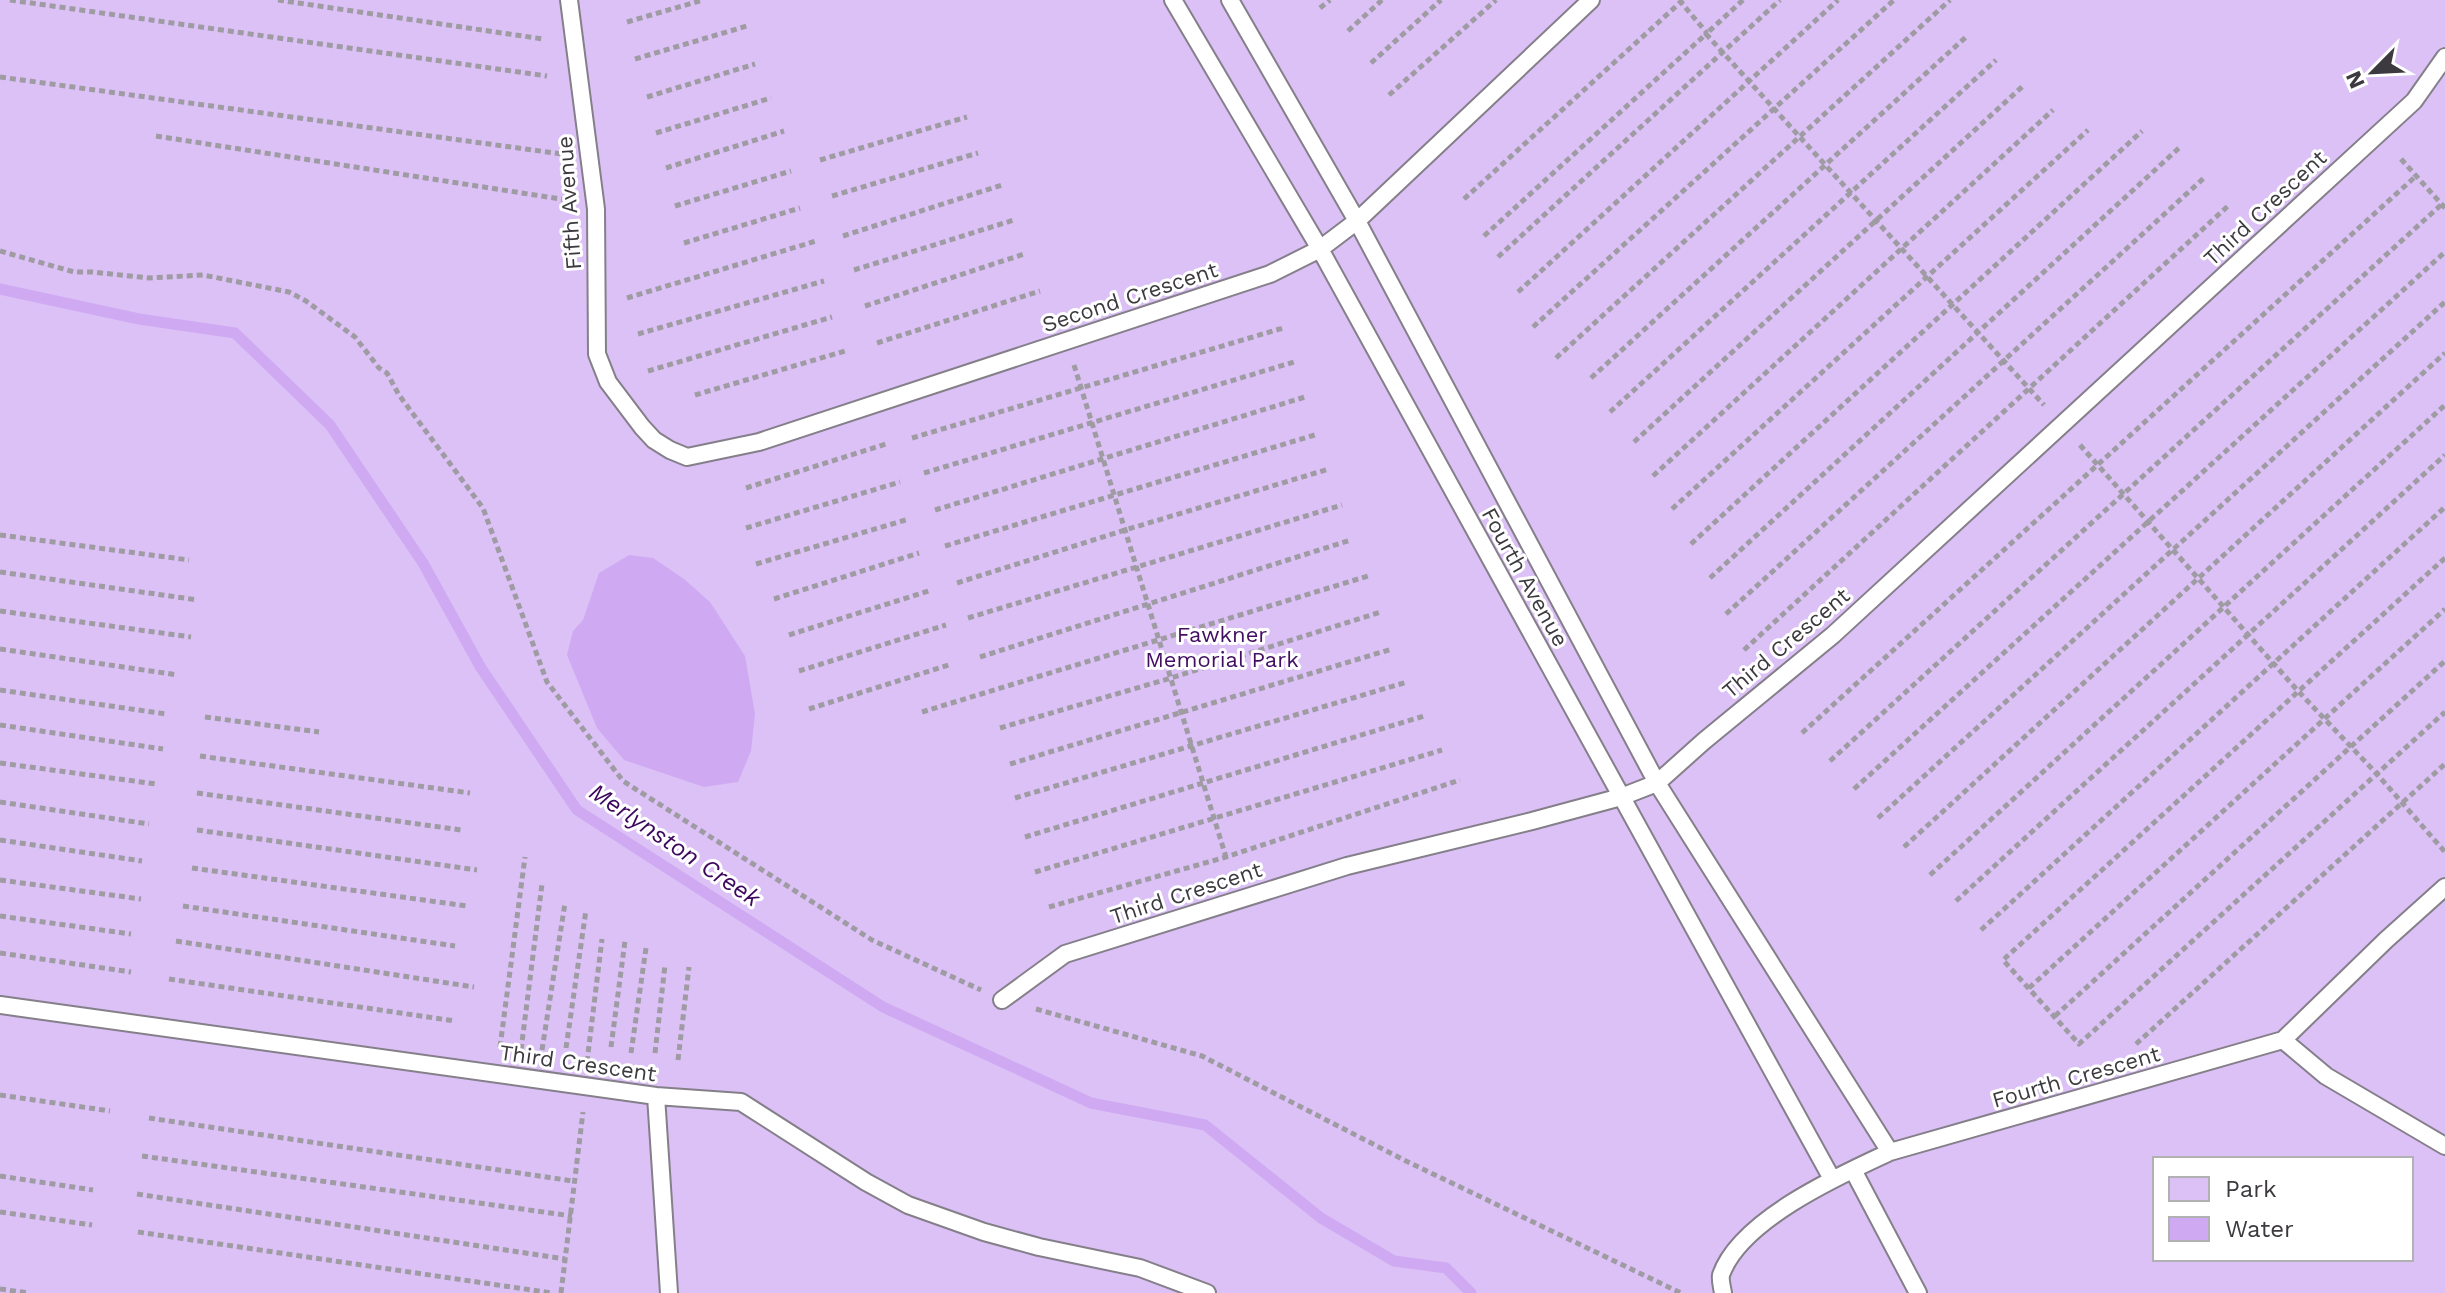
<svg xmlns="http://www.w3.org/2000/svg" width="2445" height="1293" viewBox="0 0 2445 1293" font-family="'Work Sans',sans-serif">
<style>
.green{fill:#dcc1f7;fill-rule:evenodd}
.water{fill:#cfaaf2}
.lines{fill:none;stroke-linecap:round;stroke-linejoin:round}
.stream{stroke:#cfaaf2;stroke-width:11}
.lane-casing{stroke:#847f89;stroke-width:20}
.path{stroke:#9f9ba3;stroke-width:5;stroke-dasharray:6 4;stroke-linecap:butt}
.lane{stroke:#fff;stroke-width:16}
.labels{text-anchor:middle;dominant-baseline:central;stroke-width:6;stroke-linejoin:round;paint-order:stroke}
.street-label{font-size:22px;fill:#3c3a3e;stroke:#fff}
.park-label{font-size:22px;fill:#420d62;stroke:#fff}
.water-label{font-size:24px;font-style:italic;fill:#3e075e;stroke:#fff}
</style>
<rect width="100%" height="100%" fill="#e9e4ef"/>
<path class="green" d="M0,0h2445v1293h-2445zM2155,1159h256v100h-256z"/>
<path class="water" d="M629,555l24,3 31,21 26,23 35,54 10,58 -4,37 -13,31 -34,5 -80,-27 -27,-32 -30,-73 6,-24 10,-11 16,-47z"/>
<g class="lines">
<path class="stream" d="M0,289l139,30 96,14 95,92 93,138 58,105 96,142 306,197 208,96 114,22 116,93 73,43 52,7 25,25"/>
<defs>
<path id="lane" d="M569,0l27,209 1,145 11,28 34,45 12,13 16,10 17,7 72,-15 511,-168 50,-25 37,-28 234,-221
M1173,0l147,249 512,930
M1230,0l127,221 300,562 233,369
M1002,1000l63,-46 282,-88 185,-45 89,-24 36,-14 47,-42 129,-106 581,-534 31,-44
M0,1005l656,91 85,6 125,80 42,23 76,27 55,15 101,21 67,25
M2283,1040l43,36 119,70
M656,1096l13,197
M1853,1170l65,123
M1723,1293c-1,-6 -3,-13 -2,-18 19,-55 119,-100 169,-123l393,-112 103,-100 59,-53"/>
</defs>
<use href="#lane" class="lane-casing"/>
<path class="path" d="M10,0l537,76
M278,0l265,39
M1679,0l28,33
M1743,0l-37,34 338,371
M1320,8l10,-8
M627,22l76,-22
M1348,31l34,-31
M635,59l112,-33
M1371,63l70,-63
M0,77l562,77
M1389,95l107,-95
M647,97l108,-33
M656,133l115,-35
M156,136l411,64
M2401,159l44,49
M820,160l147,-43
M666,168l118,-37
M832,196l146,-43
M1464,199l219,-199
M675,206l116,-35
M843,236l159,-51
M1484,236l222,-202
M684,243l116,-35
M0,251l74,21h18l57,6 54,-3 86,17 17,9 49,36 24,31 8,5 12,22 84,113 64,174 76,99 249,159 109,50
M1498,257l282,-257
M854,270l160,-50
M1518,292l320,-292
M627,298l189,-57
M865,306l159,-52
M1533,327l361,-327
M638,334l186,-53
M877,343l163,-52
M1556,358l394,-358
M1074,365l152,492
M648,371l184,-54
M1591,378l376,-342
M695,395l150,-44
M1610,412l386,-352
M912,438l371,-110
M1634,442l389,-356
M2080,445l218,246 79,83 68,78
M924,473l370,-111
M1653,476l400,-366
M746,488l140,-44
M1672,509l416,-379
M935,510l370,-113
M746,528l154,-46
M0,535l189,25
M1691,544l451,-413
M945,546l373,-112
M2445,558l-442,402 76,84 366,-332
M756,564l153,-45
M0,572l198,28
M1710,578l469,-430
M957,583l168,-53 204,-61
M774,599l145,-46
M0,611l191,26
M1726,614l479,-437
M968,618l374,-113
M789,635l143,-45
M0,649l178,26
M1744,650l485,-445
M980,657l371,-117
M799,671l147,-46
M0,690l166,24
M809,709l143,-45
M922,712l446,-136
M205,717l114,15
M0,725l163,24
M1000,728l171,-50 210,-66
M1802,733l614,-557
M200,756l270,37
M1830,761l612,-557
M0,763l156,21
M1010,764l382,-115
M1854,789l591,-537
M197,793l264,37
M1015,798l392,-116
M0,802l149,22
M1878,818l567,-516
M197,830l280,40
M1025,837l399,-121
M0,840l142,21
M1904,847l541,-494
M192,868l275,38
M1035,872l407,-122
M1930,875l515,-470
M0,880l141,19
M1956,901l489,-446
M183,906l272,40
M1049,907l177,-50 234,-77
M0,916l131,18
M1981,930l464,-423
M176,941l298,46
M0,953l131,19
M169,979l286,42
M2029,988l416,-379
M1036,1009l166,47 204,105 275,132
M2055,1016l390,-355
M2136,1044l309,-280
M500,1047l25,-190
M611,1047l14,-106
M566,1048l20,-138
M521,1050l21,-166
M542,1050l23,-147
M631,1053l15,-105
M655,1053l10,-88
M678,1060l11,-93
M587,1062l15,-123
M0,1095l110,16
M149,1118l424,63
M142,1156l430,60
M0,1176l93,14
M137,1194l428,65
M0,1212l92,13
M138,1232l414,61
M0,1289l29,4
M561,1293l22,-181"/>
<use href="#lane" class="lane"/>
</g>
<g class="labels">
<g class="street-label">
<text transform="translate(569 203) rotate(-94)">Fifth Avenue</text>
<text transform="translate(2265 208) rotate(-43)">Third Crescent</text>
<text transform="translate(1130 297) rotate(-18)">Second Crescent</text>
<text transform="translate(1525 577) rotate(61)">Fourth Avenue</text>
<text transform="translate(1786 643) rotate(-40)">Third Crescent</text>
<text transform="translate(1186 893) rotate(-18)">Third Crescent</text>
<text transform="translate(578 1063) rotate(8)">Third Crescent</text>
<text transform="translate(2076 1077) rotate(-16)">Fourth Crescent</text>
</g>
<g class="park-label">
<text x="1222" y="634">Fawkner<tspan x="1222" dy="25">Memorial Park</tspan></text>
</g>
<g class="water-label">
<text transform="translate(675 845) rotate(34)">Merlynston Creek</text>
</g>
</g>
<rect x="2153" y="1157" width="260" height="104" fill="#ffffff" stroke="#b1b0b2" stroke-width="2"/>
<rect x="2169" y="1177" width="40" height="24" fill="#dcc1f7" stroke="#b1b0b2" stroke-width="2"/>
<text x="2225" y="1197" font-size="24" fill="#3c3a3e">Park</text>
<rect x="2169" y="1217" width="40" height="24" fill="#cfaaf2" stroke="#b1b0b2" stroke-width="2"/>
<text x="2225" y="1237" font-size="24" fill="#3c3a3e">Water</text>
<g transform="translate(2373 72) rotate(246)" stroke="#ffffff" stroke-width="6" paint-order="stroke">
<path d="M0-6L14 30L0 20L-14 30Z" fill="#3c3a3e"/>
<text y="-12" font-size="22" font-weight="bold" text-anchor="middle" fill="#3c3a3e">N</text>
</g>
</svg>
